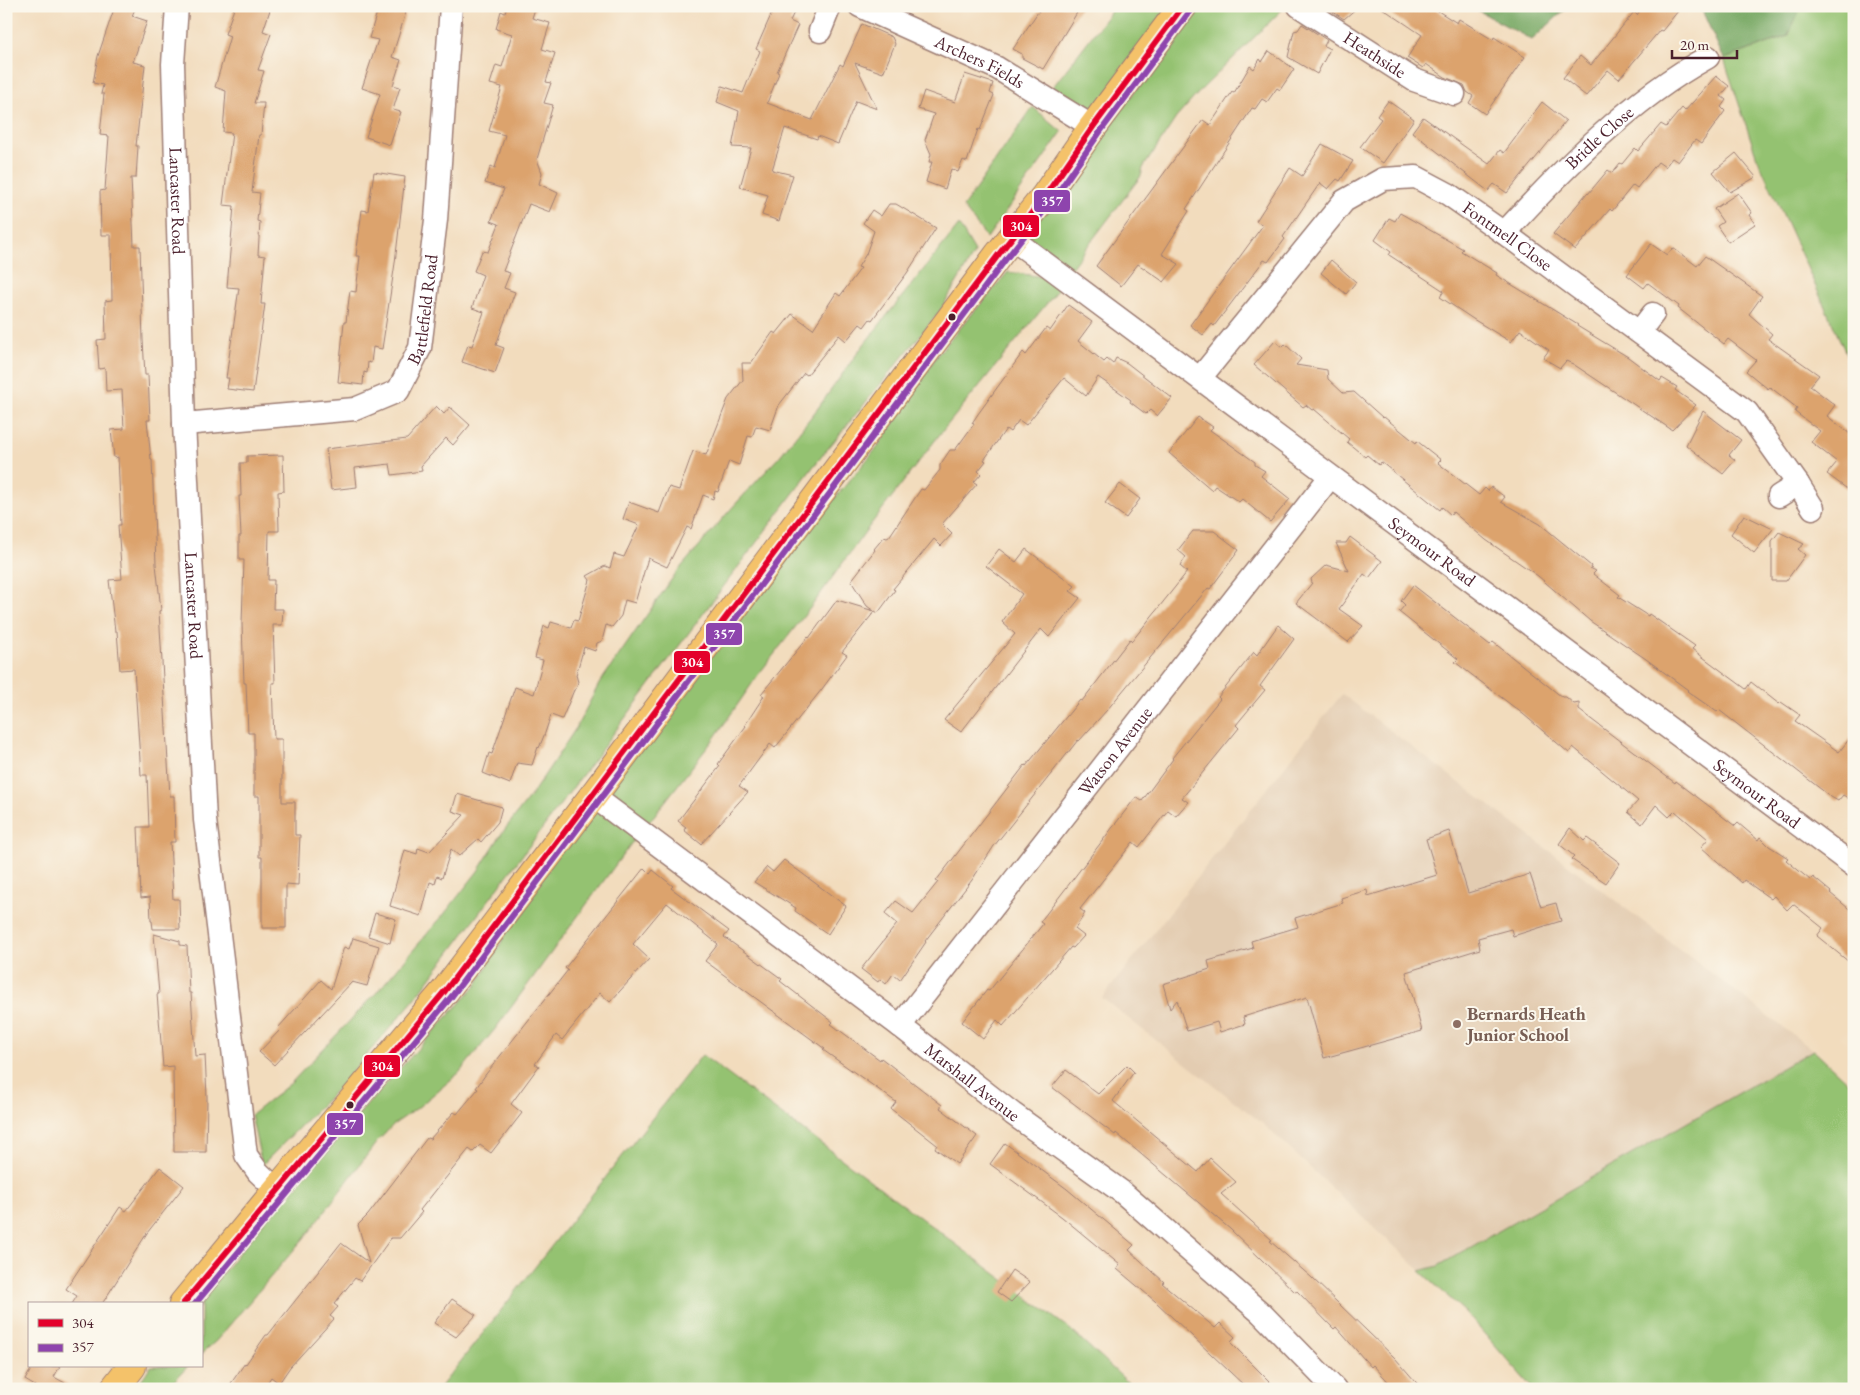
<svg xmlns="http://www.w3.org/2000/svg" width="1860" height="1395" viewBox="0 0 1860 1395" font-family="'EB Garamond',serif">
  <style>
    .built { fill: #e3ccb1 }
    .green { fill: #94c271; stroke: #6f704e }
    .forest { fill: #77a863; stroke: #606447 }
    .building { fill: #dca36d }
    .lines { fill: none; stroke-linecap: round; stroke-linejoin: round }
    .minor-casing { stroke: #9e7e74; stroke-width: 25 }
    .major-casing { stroke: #9e7e74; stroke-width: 30 }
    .minor { stroke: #fff; stroke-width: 22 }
    .major { stroke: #f4c26a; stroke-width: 28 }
    .bus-1-casing { stroke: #fbf7ec; stroke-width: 10 }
    .bus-2-casing { stroke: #fbf7ec; stroke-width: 10 }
    .bus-1 { stroke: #e4002b; stroke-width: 6 }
    .bus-2 { stroke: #8e44ad; stroke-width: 6 }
    .bus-dot { fill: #4a1f2b; stroke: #fbf7ec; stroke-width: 2 }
    .education-dot { fill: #8d6e63; stroke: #fbf7ec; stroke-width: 2 }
    .labels { text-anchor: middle; stroke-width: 4; stroke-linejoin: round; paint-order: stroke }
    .street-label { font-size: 18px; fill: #4a1f2b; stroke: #fbf7ec }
    .education-label { font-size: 18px; font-weight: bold; fill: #785e54; stroke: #fbf7ec; text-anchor: start }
    .line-badge { stroke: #fbf7ec; stroke-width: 2 }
    .badge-label { font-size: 14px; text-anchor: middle; font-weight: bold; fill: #fff }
  </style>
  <rect width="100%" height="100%" fill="#fbf7ec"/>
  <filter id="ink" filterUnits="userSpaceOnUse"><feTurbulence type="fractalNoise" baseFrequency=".02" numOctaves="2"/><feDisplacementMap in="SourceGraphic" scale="10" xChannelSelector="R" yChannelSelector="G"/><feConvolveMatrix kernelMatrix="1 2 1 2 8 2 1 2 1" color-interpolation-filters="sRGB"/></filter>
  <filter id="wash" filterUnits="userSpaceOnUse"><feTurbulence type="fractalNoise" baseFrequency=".0096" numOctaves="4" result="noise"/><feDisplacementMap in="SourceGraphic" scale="20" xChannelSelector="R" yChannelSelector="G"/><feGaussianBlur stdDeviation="1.12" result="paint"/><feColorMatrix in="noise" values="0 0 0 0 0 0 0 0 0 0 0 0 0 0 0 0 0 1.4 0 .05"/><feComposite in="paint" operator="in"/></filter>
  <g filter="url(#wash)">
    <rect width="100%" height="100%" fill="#f2dcbd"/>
    <polygon class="built" points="1342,694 1813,1050 1854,1088 1854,1389 1533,1389 1465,1312 1262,1123 1102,998"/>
    <g class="green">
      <polygon points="1115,6 1188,6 1097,123 1049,92"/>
      <polygon points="1199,6 1286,6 1201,90 1176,118 1143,168 1141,176 1068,272 1023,240"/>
      <polygon points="1801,6 1854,6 1854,371 1756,155 1724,59 1788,36"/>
      <polygon points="1033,107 1062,132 987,238 963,207"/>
      <polygon points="959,225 975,252 940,311 813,467 414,1000 339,1087 262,1165 251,1115 291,1083 378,991 445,913 478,871 502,833 532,794 576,728 599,684 676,573 730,510 779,457 818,408 861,348"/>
      <polygon points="1008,272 1066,280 940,434 865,532 811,607 758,675 713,740 646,826 602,796 776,568 876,449 938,354"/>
      <polygon points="593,796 641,830 496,1028 459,1073 416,1109 393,1125 376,1143 310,1231 216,1341 201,1354 201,1304 198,1304 284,1196 477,984 530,893"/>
      <polygon points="1813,1050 1854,1088 1854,1389 1533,1389 1465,1312 1420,1271 1438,1266"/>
      <polygon points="702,1055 1071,1330 1135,1389 439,1389"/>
      <polygon points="151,1366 188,1366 167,1389 135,1389"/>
    </g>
    <g class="forest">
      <polygon points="1470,6 1569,6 1532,40"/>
      <polygon points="1700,6 1801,6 1788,36 1724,59"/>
    </g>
    <g id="blocks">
      <g class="building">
        <polygon points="115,6 136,6 132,16 147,21 133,62 145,65 136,146 138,146 136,178 131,178 134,246 140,246 143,340 145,375 148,375 150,420 147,420 151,460 152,460 156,564 161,610 159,611 170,796 174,796 175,842 170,842 173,899 179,899 180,929 153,929 152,921 151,921 150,897 141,898 138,827 149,827 147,775 141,775 134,669 120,670 117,631 115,631 109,580 122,579 118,525 121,525 118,457 114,458 111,430 124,429 122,390 106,391 105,368 99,369 97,340 106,339 105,301 112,300 111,235 101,235 100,191 105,190 109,136 100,135 104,94 101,94 103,85 93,83 98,56"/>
        <polygon points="235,6 259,6 270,10 263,31 271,34 258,70 264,71 254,103 264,103 261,135 259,135 252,192 260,193 257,221 260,222 258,255 265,256 261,304 265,304 253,392 227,389 229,378 226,378 239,288 227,287 234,206 223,205 232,133 223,132 226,91 215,87 230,36 225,34"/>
        <polygon points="379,6 387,6 406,12 392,57 401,60 393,85 400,87 393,110 401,112 390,145 366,137 380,94 362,88 378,40 369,38"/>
        <polygon points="507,6 536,6 532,18 550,23 542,49 555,53 546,82 551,83 544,103 553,105 537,159 542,173 539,184 558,193 550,212 529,204 503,271 510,273 504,288 515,292 496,345 504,348 495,373 462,362 468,345 472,346 484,312 472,308 483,275 474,271 482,251 488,252 499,224 491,221 504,189 485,183 491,166 495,168 505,135 489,131 502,87 490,84 496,65 502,67 512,34 496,29 501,11 505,13"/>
        <polygon points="775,6 797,6 790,21 798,25 777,72 779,73 767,103 812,120 840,64 843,66 862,24 892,37 895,44 883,73 855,63 877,109 856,101 838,144 818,136 817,139 785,128 772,170 793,175 779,221 762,215 768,195 740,187 751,148 732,147 739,111 717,102 722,86 743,93 760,51 756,49"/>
        <polygon points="1042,6 1081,6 1043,69 1022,58 1022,54 1013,49"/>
        <polygon points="1324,6 1359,6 1344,19"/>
        <polygon points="1379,6 1430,6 1457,23 1459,19 1493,40 1494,37 1525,57 1485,114 1469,103 1473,96 1467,92 1464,85 1445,77 1426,64 1423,68 1407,58 1422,35"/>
        <polygon points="1643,6 1682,6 1662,31 1660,30 1619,79 1608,70 1586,96 1563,78 1580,56 1591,65 1634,12 1637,15"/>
        <polygon points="1302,24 1327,40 1324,46 1330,49 1317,74 1288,57 1294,31 1298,30"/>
        <polygon points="1269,51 1294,69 1280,90 1277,88 1267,102 1262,99 1255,109 1252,108 1186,209 1189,211 1162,254 1179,264 1164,282 1138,264 1121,286 1096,266 1203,120 1210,125 1232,92 1234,93 1250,66 1254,69 1260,59 1262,62"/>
        <polygon points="965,74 993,83 990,93 994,95 980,130 978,129 967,162 963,160 958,172 951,169 945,189 926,182 932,162 929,162 931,154 925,140 934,114 918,109 924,91 955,102"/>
        <polygon points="1716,76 1729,86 1721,96 1726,100 1721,107 1725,111 1701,144 1695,140 1678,162 1672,158 1665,167 1658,162 1637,188 1633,185 1612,211 1610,209 1575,250 1553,234 1587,193 1588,194 1608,170 1612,173 1620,163 1622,164 1635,148 1638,151 1661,124 1666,127 1682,108 1685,111"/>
        <polygon points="1388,101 1414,119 1383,163 1360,147 1381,119 1377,116"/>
        <polygon points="1542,102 1566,121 1507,193 1494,184 1488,191 1412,132 1423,117 1489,164 1500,150 1504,153"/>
        <polygon points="1322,144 1353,161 1340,181 1337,179 1328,189 1320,183 1283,237 1285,239 1268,262 1264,260 1214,326 1212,324 1203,335 1190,325 1263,225 1256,221 1290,168 1302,176"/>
        <polygon points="1736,153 1756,177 1730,192 1713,172"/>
        <polygon points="374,172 405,177 395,263 382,349 373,347 371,363 368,362 367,373 364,372 363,385 338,382 344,322 346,322 350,291 356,292 360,256 356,256 362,210 368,211"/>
        <polygon points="1738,193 1752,213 1749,215 1755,224 1728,242 1717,226 1723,222 1714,209"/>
        <polygon points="889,204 896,204 936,228 907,273 872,320 870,319 864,327 860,324 846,341 839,335 807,375 804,373 779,405 770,430 756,426 752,437 748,436 739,465 729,461 718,492 715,491 713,499 703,495 691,529 687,527 667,567 648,558 635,603 625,600 621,616 612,627 606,625 602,641 597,643 595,651 584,647 576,675 578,682 576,689 574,690 562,719 551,715 545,733 539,748 538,747 532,765 517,763 510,784 483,773 489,753 492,754 515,687 534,694 543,660 535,658 544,626 549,628 551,622 571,628 574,620 578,621 590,580 587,576 605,566 610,568 614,554 624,557 639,525 623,519 629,502 659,513 669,487 679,490 693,451 706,455 728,399 743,380 742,363 751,363 773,332 776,334 792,314 813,329 836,293 840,296 861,268 858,267 866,254 874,231 863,223 872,210 881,216"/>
        <polygon points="1400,213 1463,249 1461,251 1497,273 1496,275 1578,325 1577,326 1628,357 1660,381 1662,378 1677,387 1675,390 1696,405 1672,430 1573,364 1566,361 1560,368 1543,358 1549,350 1520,330 1511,342 1473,319 1440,297 1444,291 1389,255 1391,252 1375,240 1389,218 1395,221"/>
        <polygon points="1651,244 1667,255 1673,248 1697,266 1705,256 1762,296 1749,314 1772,334 1768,339 1819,375 1810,386 1835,405 1827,416 1854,437 1854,494 1827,474 1837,462 1811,442 1820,431 1795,412 1797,408 1770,387 1768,389 1746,371 1756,360 1728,339 1724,344 1678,308 1679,306 1648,283 1644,288 1627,275"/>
        <polygon points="1331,260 1356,282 1346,294 1321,273"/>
        <polygon points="1068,305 1092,322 1078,341 1104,362 1107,359 1113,364 1116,358 1127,363 1172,398 1157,416 1150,410 1146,414 1130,402 1131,400 1098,377 1086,396 1064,378 1026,425 1019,420 1010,432 1006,429 984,460 986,461 978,471 981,474 974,482 977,484 942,524 952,534 941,546 934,539 893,589 895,590 878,613 875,611 842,652 847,655 822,689 775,748 770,744 739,786 748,792 701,844 684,830 686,827 678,821 720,766 718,764 746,726 745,725 764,696 761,694 808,637 809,638 837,600 874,611 867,606 851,581 875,550 874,549 884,537 887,538 889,537 921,489 924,490 940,470 940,465 950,450 955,450 974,424 972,423 978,414 1023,352 1026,355 1046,328 1050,331"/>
        <polygon points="1275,341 1282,347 1285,344 1301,359 1296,365 1327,370 1328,379 1343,393 1354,392 1383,418 1384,417 1416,443 1417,441 1441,460 1438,463 1479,495 1485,488 1488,491 1491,487 1505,497 1501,502 1540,524 1591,566 1590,568 1596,571 1593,574 1620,595 1618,597 1648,616 1649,614 1695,646 1692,649 1746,689 1751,682 1779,704 1781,702 1800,715 1795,721 1839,752 1854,733 1854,802 1843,795 1838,801 1831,797 1719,710 1717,712 1687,691 1688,690 1646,659 1590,621 1538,576 1486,540 1453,512 1451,515 1442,507 1440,510 1381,462 1379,465 1367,455 1365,457 1347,442 1349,439 1314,409 1312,410 1306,405 1303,407 1254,365"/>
        <polygon points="436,406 444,414 450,407 470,425 453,445 446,438 421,466 422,471 392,475 390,464 355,468 357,487 331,490 326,449 407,439"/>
        <polygon points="1703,411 1741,440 1729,455 1735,460 1723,474 1686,445"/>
        <polygon points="1198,417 1213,427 1210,430 1255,462 1255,465 1265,471 1261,476 1290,499 1270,522 1242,499 1239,502 1215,486 1212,490 1169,453"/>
        <polygon points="283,455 284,491 278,492 279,531 269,531 268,580 274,580 273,609 283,609 282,625 273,625 275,683 272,683 274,739 282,739 282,802 295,802 295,835 300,835 299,857 298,885 286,884 286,928 262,928 262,857 259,857 259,796 254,796 254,733 248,733 246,683 244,683 242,624 244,560 239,560 239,536 241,536 239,496 241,496 240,463 247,463 247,456"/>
        <polygon points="1120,484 1140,499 1126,518 1105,503"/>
        <polygon points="1744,515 1773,529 1754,553 1731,534"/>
        <polygon points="1193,531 1214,531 1239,550 1210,589 1208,588 1107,710 1079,741 1078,740 994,846 972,880 925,941 926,942 900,980 893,974 886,984 880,979 878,982 861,969 897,924 885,914 896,901 913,913 938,882 936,881 1025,765 1026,766 1080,700 1082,701 1130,639 1132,641 1187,572 1180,566 1186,557 1178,550"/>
        <polygon points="1779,532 1804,544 1798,549 1805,555 1786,581 1772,581 1772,541"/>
        <polygon points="1350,537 1382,561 1369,578 1364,574 1339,609 1363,626 1348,642 1296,603 1312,583 1311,579 1326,565 1349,571 1336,543 1346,543"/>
        <polygon points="999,549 1016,562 1026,549 1075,586 1070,591 1080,598 1049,637 1041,629 961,732 944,720 1015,634 1002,622 1022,594 986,566"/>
        <polygon points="1413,585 1490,645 1493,642 1562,697 1566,697 1574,704 1579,703 1579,710 1675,783 1676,781 1735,826 1738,823 1758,840 1760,837 1769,846 1788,858 1786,860 1810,880 1813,877 1831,892 1830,893 1854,913 1854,966 1817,936 1823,928 1793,904 1787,910 1774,896 1771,899 1744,880 1742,883 1701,847 1708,839 1675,811 1669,817 1656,805 1642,824 1628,812 1638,801 1573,747 1569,753 1523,714 1455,662 1458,659 1399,612 1405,605 1401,601"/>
        <polygon points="1278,625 1294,639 1260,686 1265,690 1236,725 1239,728 1182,798 1188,802 1176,816 1168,810 1139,847 1133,842 1080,909 1085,913 1075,929 1084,936 1073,948 1071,947 1003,1026 997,1020 983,1039 962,1022 987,990 989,991 1043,924 1040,922 1136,797 1142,801 1173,759 1172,758 1220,699 1218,697 1254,652 1257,655"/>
        <polygon points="457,794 502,807 498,822 481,842 478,839 459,856 451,849 442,878 437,876 435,884 430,882 421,916 390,906 405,850 417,854 418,848 429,852 464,815 452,811"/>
        <polygon points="1570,828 1584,841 1587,838 1620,863 1606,883 1571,859 1574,856 1559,844"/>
        <polygon points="1449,831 1468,893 1530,874 1541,907 1556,903 1561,921 1513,936 1511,929 1478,938 1480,949 1406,972 1422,1031 1324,1058 1307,997 1243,1017 1245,1024 1220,1032 1217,1022 1187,1031 1177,1000 1170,1009 1163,984 1210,969 1208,961 1253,948 1251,941 1298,927 1295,918 1343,903 1341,898 1367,890 1368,896 1437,875 1426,839"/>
        <polygon points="784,860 846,906 828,934 795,911 796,908 754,882 767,867 773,872"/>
        <polygon points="644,868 650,874 653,870 673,886 671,888 729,931 724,937 782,979 780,981 833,1022 831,1024 880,1060 881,1058 942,1105 940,1108 977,1136 957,1164 935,1148 937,1145 891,1109 896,1102 823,1050 825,1049 705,961 718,944 667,903 633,944 649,959 610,1002 600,993 562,1040 556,1035 535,1064 539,1066 511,1104 522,1113 491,1153 480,1145 473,1152 469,1149 436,1190 420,1210 422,1212 400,1238 391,1238 360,1281 355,1278 334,1304 338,1307 330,1316 334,1319 290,1367 279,1383 271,1377 263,1389 227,1389 245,1363 246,1364 266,1335 268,1335 341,1243 369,1263 358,1225 368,1215 427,1138 430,1139 454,1112 457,1114 478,1089 476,1088 486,1074 568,970 565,968"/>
        <polygon points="375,913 396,919 390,943 368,936"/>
        <polygon points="154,934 180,941 180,945 187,946 189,993 191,993 195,1056 205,1055 207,1097 206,1152 174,1152 173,1066 163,1067 157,994 159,994"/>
        <polygon points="353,938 379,946 367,986 352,982 274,1065 259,1052 280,1030 278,1028 321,980 331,989 344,947 349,949"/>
        <polygon points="1127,1065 1134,1072 1113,1101 1198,1172 1210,1158 1236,1182 1221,1194 1272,1240 1270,1241 1311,1277 1395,1358 1422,1389 1395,1389 1373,1365 1371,1367 1336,1327 1334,1329 1297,1291 1295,1292 1230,1229 1116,1133 1115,1135 1052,1087 1066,1070 1098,1094"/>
        <polygon points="1005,1143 1067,1189 1134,1245 1129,1250 1164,1282 1162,1283 1215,1328 1220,1323 1235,1337 1230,1342 1277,1389 1248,1389 1155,1301 1117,1269 1120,1265 1062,1217 990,1164"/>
        <polygon points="160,1167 184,1186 147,1233 102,1304 72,1304 77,1296 66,1289 120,1207 126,1211"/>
        <polygon points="1012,1270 1030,1282 1011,1302 997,1292"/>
        <polygon points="452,1299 476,1315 456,1337 434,1323"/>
        <polygon points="33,1366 60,1366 54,1377 76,1389 40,1389 25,1380"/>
      </g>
    </g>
  </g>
  <g filter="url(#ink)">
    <use href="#blocks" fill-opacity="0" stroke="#9e7e74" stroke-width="1"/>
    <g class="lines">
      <defs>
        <g id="minor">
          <path id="s1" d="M 177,6 L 173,64 L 184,424 L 205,820 L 246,1155 L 258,1172 L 277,1190"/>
          <path id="s2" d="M 860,6 L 997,68 L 1093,127"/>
          <path id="s3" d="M 1299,6 L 1414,80 L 1454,94"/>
          <polyline points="820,31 830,6"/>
          <path id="s4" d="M 1504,233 C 1564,168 1630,100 1708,57"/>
          <path id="s5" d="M 1011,238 L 1854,866"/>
          <polyline points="1639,332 1653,314"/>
          <path id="s6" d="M 1200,378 L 1344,201 L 1383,179 L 1416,177 L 1448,194 L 1504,233 L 1747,412 L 1798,484 L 1813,508"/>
          <path id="s7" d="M 184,424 L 355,409 L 398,391 L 420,348 L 436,220 L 451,6"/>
          <polyline points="1779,496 1798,484"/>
          <path id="s8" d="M 593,796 L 900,1026 L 1013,1114 L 1122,1192 L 1261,1313 L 1335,1389"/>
          <path id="s9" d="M 900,1026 L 1330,477"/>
        </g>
        <g id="major">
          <polyline points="183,1304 277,1190 445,991 593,796 999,254 1045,196 1093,127 1183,6"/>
          <polyline points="114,1389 132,1366"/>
        </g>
      </defs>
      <use href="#minor" class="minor-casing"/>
      <use href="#major" class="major-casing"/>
      <use href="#minor" class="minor"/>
      <use href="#major" class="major"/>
      <defs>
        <polyline id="bus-1" points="183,1304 445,991 999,254 1045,196 1093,127 1183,6"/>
        <polyline id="bus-2" points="195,1304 452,996 1006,259 1052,201 1100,132 1190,11"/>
      </defs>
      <use href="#bus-1" class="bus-1-casing"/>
      <use href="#bus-2" class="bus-2-casing"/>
      <use href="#bus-1" class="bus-1"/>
      <use href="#bus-2" class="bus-2"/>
    </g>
  </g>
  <g class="bus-dot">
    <circle cx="952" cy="317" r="4.5"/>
    <circle cx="350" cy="1105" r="4.5"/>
  </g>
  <circle class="education-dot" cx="1457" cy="1024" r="5"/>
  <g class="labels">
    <g class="street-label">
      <text dy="6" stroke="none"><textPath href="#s3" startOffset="90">Heathside</textPath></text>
      <text dy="6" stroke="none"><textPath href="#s2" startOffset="132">Archers Fields</textPath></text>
      <text dy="6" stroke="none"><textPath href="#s4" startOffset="135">Bridle Close</textPath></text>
      <text dy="6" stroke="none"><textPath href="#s1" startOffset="195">Lancaster Road</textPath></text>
      <text dy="6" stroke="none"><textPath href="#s6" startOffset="415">Fontmell Close</textPath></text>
      <text dy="6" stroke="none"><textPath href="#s7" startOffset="305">Battlefield Road</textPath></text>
      <text dy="6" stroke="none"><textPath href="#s5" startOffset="525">Seymour Road</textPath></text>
      <text dy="6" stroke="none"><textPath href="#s1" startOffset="600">Lancaster Road</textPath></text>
      <text dy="6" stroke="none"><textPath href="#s9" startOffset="349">Watson Avenue</textPath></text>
      <text dy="6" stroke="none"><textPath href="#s5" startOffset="930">Seymour Road</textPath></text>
      <text dy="6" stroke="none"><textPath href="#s8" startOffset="475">Marshall Avenue</textPath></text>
    </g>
    <g class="education-label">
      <text x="1467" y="1020">Bernards Heath<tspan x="1467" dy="21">Junior School</tspan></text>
    </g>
  </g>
  <g class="line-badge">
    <rect x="1033" y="189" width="38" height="24" rx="5" fill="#8e44ad"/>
    <rect x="1002" y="214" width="38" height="24" rx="5" fill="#e4002b"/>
    <rect x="705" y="622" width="38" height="24" rx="5" fill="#8e44ad"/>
    <rect x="673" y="650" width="38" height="24" rx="5" fill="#e4002b"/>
    <rect x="363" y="1054" width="38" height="24" rx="5" fill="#e4002b"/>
    <rect x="326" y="1112" width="38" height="24" rx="5" fill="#8e44ad"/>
  </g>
  <g class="badge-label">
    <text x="1052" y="206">357</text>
    <text x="1021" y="231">304</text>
    <text x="724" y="639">357</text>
    <text x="692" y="667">304</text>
    <text x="382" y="1071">304</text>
    <text x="345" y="1129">357</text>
  </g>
  <rect width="1860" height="1395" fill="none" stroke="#fbf7ec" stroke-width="25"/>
  <rect x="28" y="1302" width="175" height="65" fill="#fbf7ec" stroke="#b4a19f"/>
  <rect x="38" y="1319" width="25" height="8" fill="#e4002b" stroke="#b4a19f"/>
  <text x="72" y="1328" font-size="15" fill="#4a1f2b">304</text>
  <rect x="38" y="1344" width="25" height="8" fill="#8e44ad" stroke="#b4a19f"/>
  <text x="72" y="1352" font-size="15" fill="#4a1f2b">357</text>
  <path d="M1672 50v8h65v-8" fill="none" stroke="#4a1f2b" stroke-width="2.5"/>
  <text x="1680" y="50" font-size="15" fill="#4a1f2b" stroke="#fbf7ec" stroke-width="4" paint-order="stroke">20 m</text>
</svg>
